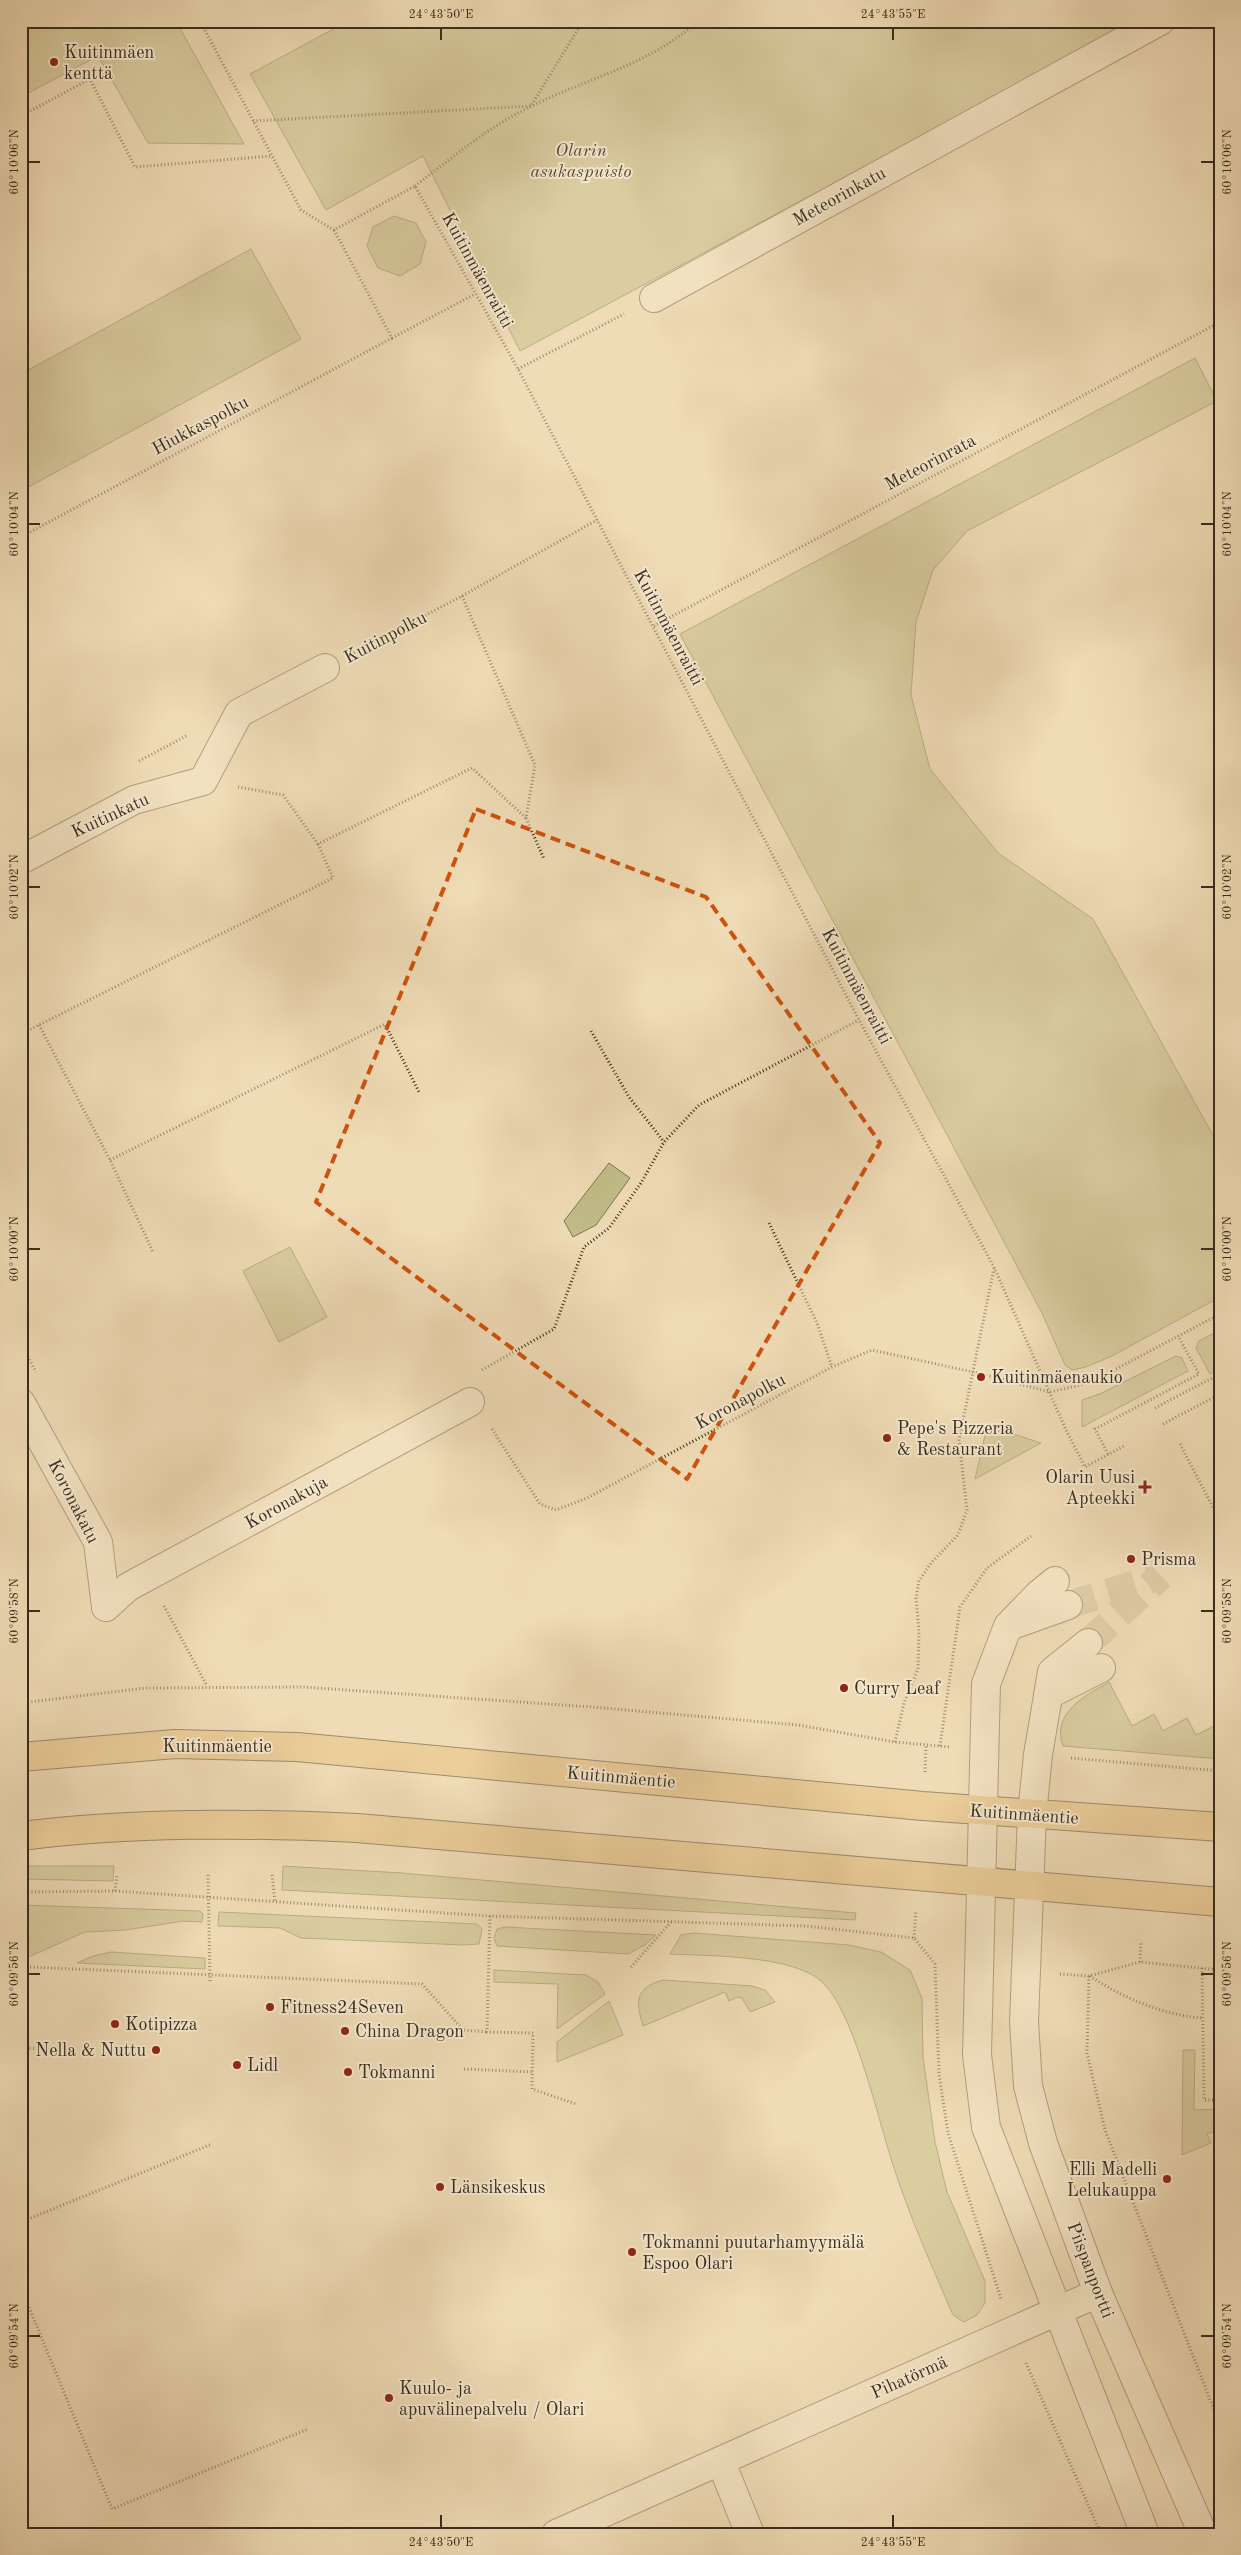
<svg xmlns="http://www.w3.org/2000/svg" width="1241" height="2555" viewBox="0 0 1241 2555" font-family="'Old Standard TT',serif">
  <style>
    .green { fill: #c1bd88; stroke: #7d7552 }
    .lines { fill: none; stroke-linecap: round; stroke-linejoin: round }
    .minor-tunnel { stroke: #cbb896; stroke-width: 28; stroke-dasharray: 28 14; stroke-linecap: butt }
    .minor-casing { stroke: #665842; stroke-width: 30 }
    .major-casing { stroke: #392d1c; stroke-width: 30 }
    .path { stroke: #392d1c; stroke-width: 3; stroke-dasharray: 1 2.5; stroke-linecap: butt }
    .minor { stroke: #f5e8cf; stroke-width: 28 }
    .major { stroke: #e8be7a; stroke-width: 28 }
    .marked { fill: none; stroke: #ce520e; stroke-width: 4; stroke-dasharray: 10 6; stroke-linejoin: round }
    .ticks { fill: none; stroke: #392d1c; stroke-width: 2 }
    .poi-dot { fill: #8f2418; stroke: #f5e8cf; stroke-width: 2 }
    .labels { text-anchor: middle; stroke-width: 4; stroke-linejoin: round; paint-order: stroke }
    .poi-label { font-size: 18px; fill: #392d1c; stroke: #f5e8cf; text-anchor: start }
    .park-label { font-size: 18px; font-style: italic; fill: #544a32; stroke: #f5e8cf }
    .street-label { font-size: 18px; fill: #392d1c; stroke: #f5e8cf }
    .neatline { fill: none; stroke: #392d1c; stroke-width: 2 }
    .ticks-label { font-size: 12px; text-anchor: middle; fill: #392d1c }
  </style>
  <rect width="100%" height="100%" fill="#efdbb5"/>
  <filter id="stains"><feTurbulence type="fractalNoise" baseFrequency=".004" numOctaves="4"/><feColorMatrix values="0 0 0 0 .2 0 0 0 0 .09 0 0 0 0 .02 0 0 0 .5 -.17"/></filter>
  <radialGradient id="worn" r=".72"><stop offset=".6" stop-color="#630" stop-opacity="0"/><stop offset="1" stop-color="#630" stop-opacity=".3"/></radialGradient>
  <g class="green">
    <polygon points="21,21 176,21 244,144 148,143 98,56 21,97"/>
    <polygon points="348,21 1137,21 520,351 423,156 326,210 250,74"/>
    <polygon points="394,216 416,223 426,242 420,264 400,276 378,268 367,246 373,227"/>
    <polygon points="251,249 301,339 21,491 21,374"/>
    <polygon points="1195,358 1217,401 967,531 933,570 916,622 911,695 930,769 998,853 1093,919 1220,1148 1220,1297 1112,1356 1086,1367 1072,1370 1065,1365 1042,1313 680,634"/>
    <polygon points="609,1163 630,1178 596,1225 573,1237 564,1221"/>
    <polygon points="290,1247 327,1317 279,1342 243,1271"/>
    <polygon points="1220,1330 1220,1369 1210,1374 1196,1348 1199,1341"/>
    <polygon points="1176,1356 1182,1358 1188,1371 1082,1427 1082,1400 1102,1393"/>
    <polygon points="986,1431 1004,1431 1041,1443 975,1479"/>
    <path d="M 1109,1682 L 1132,1726 L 1154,1714 L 1163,1731 L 1187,1718 L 1196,1735 L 1220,1723 L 1220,1759 L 1063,1746 C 1050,1714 1087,1694 1109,1682 Z"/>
    <polygon points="21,1866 114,1866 113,1881 21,1879"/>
    <polygon points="283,1866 402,1873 856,1913 855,1920 282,1890"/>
    <polygon points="21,1905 200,1911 203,1914 202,1922 183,1921 126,1930 85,1932 26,1958 21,1955"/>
    <polygon points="219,1912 477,1924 482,1929 479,1944 464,1945 301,1938 280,1928 218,1926"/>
    <polygon points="505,1927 656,1935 645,1945 628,1954 497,1946 494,1938 497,1929"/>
    <path d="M 693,1933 L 849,1945 L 881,1952 L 910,1970 L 922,1998 L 923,2057 L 935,2142 L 947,2192 L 985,2281 L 985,2303 L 977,2315 L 964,2322 L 953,2315 C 933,2269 912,2222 896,2174 C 880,2129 855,2010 821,1981 C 792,1955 709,1956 670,1954 L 681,1935 Z"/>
    <polygon points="111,1952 205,1958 205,1969 77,1963 93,1956"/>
    <polygon points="494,1970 586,1975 598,1982 605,1994 557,2029 558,1984 494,1982"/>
    <path d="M 663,1980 L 752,1986 L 765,1990 L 775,2002 L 750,2012 L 742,1998 L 737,1997 L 729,2001 L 725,1992 L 643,2026 C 636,2002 634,1988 663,1980 Z"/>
    <polygon points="609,2001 623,2035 557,2062 557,2042"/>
    <polygon points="1183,2050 1195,2050 1194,2110 1220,2109 1220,2129 1207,2134 1211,2143 1182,2155"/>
  </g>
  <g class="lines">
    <g class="minor-tunnel">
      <polyline points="1068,1605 1152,1579"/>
      <polyline points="1088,1643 1161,1576"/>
    </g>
    <defs>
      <g id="minor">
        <polyline points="654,298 1160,21"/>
        <polyline points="21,860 134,800 203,781 239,713 325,668"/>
        <polyline points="21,1403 98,1542 106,1607"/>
        <polyline points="1055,1581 1039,1594 1008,1626 986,1684 977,2055 986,2127 1145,2534"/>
        <polyline points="106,1607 128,1587 470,1402"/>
        <polyline points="1012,1625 1068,1605"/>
        <polyline points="1088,1643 1052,1672 1038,1755 1032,1814 1024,2022 1028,2086 1043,2143 1098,2293 1203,2534"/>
        <polyline points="1048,1695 1101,1668"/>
        <polyline points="721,2462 750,2534"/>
        <polyline points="556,2534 1098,2293"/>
      </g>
      <g id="major">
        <polyline points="21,1757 175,1744 297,1747 923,1806 1220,1827"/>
        <path d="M 21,1836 C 133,1822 245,1823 357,1828 L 1220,1902"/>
      </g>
    </defs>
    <use href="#minor" class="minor-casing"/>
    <use href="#major" class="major-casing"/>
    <g class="path">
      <polyline points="200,21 301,210 334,230 415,186 518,369 859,1020 994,1267 1066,1430 1085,1467 1124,1446"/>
      <polyline points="21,116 90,79 135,167 272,156"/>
      <polyline points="253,121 531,106 583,21"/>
      <path d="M 415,186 C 452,158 489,126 532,106 C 588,78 651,64 698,21"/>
      <polyline points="334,230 392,338 475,294"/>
      <polyline points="518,369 624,314"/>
      <polyline points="21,537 392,338"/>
      <polyline points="462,596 535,765 526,818 544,859"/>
      <polyline points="654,626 1220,322"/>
      <polyline points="354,653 462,596 597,520"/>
      <polyline points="139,761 188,735"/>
      <polyline points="238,787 283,795 318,844 472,768 526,818"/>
      <polyline points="39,1025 110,1160 153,1252"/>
      <polyline points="591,1031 629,1097 664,1142"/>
      <polyline points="21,1034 333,878 318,844"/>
      <polyline points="110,1160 385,1024 419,1092"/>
      <polyline points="769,1223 817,1323 832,1367"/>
      <polyline points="21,1344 36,1372"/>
      <polyline points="482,1370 554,1329 584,1247 609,1228 641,1183 664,1142 699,1105 859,1020"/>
      <polyline points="1155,1408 1220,1374"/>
      <polyline points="1163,1424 1220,1394"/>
      <polyline points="492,1429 540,1504 556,1510 587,1498 832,1367 872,1350 973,1372 1050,1392 1081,1385 1099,1378 1220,1314"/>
      <polyline points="1180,1444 1220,1521"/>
      <polyline points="1108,1454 1095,1429 1199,1374 1178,1336"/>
      <polyline points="164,1606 207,1686"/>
      <polyline points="21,1703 146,1688 303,1687 592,1707 798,1725 895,1742 950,1747"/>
      <polyline points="895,1742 904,1703 918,1669 919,1631 916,1598 919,1581 931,1563 958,1535 967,1510 959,1440 994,1268"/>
      <polyline points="940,1746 960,1607 987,1568 1031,1536"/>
      <polyline points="1071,1758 1220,1771"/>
      <polyline points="925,1772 926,1745"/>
      <polyline points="208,1875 210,1981"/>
      <polyline points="272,1875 275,1902"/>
      <polyline points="115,1891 117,1875"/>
      <polyline points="21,1892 115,1891 490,1916 806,1926 914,1938 935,1964 939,2074 948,2133 1001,2299"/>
      <polyline points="490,1916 487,2032 533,2033 532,2089 576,2104"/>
      <polyline points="914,1938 916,1910"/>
      <polyline points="21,1962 29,1967 422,1984 463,2030 487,2032"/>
      <polyline points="1140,1962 1141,1942"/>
      <polyline points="631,1967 671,1922"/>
      <polyline points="1202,1968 1204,2100 1220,2100"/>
      <polyline points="1060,1974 1089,1976 1140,1962 1220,1970"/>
      <polyline points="1089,1976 1087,2053 1105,2130 1220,2425"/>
      <path d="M 1090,1976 C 1121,1997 1165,2016 1203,2018"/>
      <polyline points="26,2048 43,2049"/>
      <polyline points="464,2069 532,2072"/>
      <polyline points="21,2222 212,2144"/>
      <polyline points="21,2288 112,2509 308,2429"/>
      <polyline points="1026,2363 1101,2534"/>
    </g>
    <use href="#minor" class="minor"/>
    <use href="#major" class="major"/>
  </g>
  <path d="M0 0H1241V2555H0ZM 476,809 L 706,897 L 880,1143 L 687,1479 L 316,1202 Z" fill="#efdbb5" fill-opacity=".55" fill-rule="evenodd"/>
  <path class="marked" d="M 476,809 L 706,897 L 880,1143 L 687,1479 L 316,1202 Z"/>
  <path class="ticks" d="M 441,28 L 441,40M 893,28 L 893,40M 28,162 L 40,162M 1201,162 L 1214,162M 28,524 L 40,524M 1201,524 L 1214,524M 28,887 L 40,887M 1201,887 L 1214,887M 28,1249 L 40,1249M 1201,1249 L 1214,1249M 28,1611 L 40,1611M 1201,1611 L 1214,1611M 28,1974 L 40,1974M 1201,1974 L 1214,1974M 28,2336 L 40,2336M 1201,2336 L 1214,2336M 441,2515 L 441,2528M 893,2515 L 893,2528"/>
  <g class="poi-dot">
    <circle cx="54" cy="62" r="5"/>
    <circle cx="981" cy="1377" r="5"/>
    <circle cx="887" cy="1438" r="5"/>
    <path d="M1142.5 1479.5h5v5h5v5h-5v5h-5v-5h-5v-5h5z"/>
    <circle cx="1131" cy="1559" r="5"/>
    <circle cx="844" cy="1688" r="5"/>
    <circle cx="270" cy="2007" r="5"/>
    <circle cx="115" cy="2024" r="5"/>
    <circle cx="345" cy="2031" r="5"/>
    <circle cx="156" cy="2050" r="5"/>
    <circle cx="237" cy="2065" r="5"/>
    <circle cx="348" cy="2072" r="5"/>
    <circle cx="1167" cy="2179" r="5"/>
    <circle cx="440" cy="2187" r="5"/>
    <circle cx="632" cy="2252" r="5"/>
    <circle cx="389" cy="2398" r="5"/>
  </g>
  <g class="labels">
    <g class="poi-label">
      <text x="64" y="58">Kuitinmäen<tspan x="64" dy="21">kenttä</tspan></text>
      <text x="991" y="1383">Kuitinmäenaukio</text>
      <text x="897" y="1434">Pepe's Pizzeria<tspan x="897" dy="21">&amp; Restaurant</tspan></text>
      <text x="1135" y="1483" text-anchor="end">Olarin Uusi<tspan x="1135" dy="21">Apteekki</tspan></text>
      <text x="1141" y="1565">Prisma</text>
      <text x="854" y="1694">Curry Leaf</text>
      <text x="280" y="2013">Fitness24Seven</text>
      <text x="125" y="2030">Kotipizza</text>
      <text x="355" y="2037">China Dragon</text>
      <text x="146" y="2056" text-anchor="end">Nella &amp; Nuttu</text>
      <text x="247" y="2071">Lidl</text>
      <text x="358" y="2078">Tokmanni</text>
      <text x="1157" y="2175" text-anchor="end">Elli Madelli<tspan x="1157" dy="21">Lelukauppa</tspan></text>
      <text x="450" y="2193">Länsikeskus</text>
      <text x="642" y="2248">Tokmanni puutarhamyymälä<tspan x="642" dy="21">Espoo Olari</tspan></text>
      <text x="399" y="2394">Kuulo- ja<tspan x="399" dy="21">apuvälinepalvelu / Olari</tspan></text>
    </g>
    <g class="park-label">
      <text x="581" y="156">Olarin<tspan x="581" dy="21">asukaspuisto</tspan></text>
    </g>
    <g class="street-label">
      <text transform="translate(839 196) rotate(-29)" y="6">Meteorinkatu</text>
      <text transform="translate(478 270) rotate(61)" y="6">Kuitinmäenraitti</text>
      <text transform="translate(200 425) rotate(-28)" y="6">Hiukkaspolku</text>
      <text transform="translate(930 462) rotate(-28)" y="6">Meteorinrata</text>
      <text transform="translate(669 627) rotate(62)" y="6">Kuitinmäenraitti</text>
      <text transform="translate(385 637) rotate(-28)" y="6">Kuitinpolku</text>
      <text transform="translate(110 815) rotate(-25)" y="6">Kuitinkatu</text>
      <text transform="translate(857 986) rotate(62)" y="6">Kuitinmäenraitti</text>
      <text transform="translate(740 1401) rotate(-28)" y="6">Koronapolku</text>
      <text transform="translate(74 1501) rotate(63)" y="6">Koronakatu</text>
      <text transform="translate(286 1502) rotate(-29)" y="6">Koronakuja</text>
      <text x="217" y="1752">Kuitinmäentie</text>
      <text transform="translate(621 1777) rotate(5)" y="6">Kuitinmäentie</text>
      <text transform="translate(1024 1814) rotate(4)" y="6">Kuitinmäentie</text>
      <text transform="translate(1091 2270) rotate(69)" y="6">Piispanportti</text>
      <text transform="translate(909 2377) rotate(-24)" y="6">Pihatörmä</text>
    </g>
  </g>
  <rect width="1241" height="2555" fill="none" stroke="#efdbb5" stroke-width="55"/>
  <rect x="28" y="28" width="1186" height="2500" class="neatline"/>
  <g class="ticks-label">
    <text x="441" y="18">24°43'50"E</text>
    <text x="893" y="18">24°43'55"E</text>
    <text transform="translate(14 162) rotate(-90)" y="4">60°10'06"N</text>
    <text transform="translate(1227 162) rotate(-90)" y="4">60°10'06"N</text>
    <text transform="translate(14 524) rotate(-90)" y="4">60°10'04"N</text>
    <text transform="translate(1227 524) rotate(-90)" y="4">60°10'04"N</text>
    <text transform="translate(14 887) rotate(-90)" y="4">60°10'02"N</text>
    <text transform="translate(1227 887) rotate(-90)" y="4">60°10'02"N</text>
    <text transform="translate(14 1249) rotate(-90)" y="4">60°10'00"N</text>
    <text transform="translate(1227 1249) rotate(-90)" y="4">60°10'00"N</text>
    <text transform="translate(14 1611) rotate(-90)" y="4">60°09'58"N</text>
    <text transform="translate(1227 1611) rotate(-90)" y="4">60°09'58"N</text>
    <text transform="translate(14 1974) rotate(-90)" y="4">60°09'56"N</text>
    <text transform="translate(1227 1974) rotate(-90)" y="4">60°09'56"N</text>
    <text transform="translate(14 2336) rotate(-90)" y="4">60°09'54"N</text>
    <text transform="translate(1227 2336) rotate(-90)" y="4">60°09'54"N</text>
    <text x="441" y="2546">24°43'50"E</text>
    <text x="893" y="2546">24°43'55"E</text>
  </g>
  <rect width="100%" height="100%" filter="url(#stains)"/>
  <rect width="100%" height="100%" fill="url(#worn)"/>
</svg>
